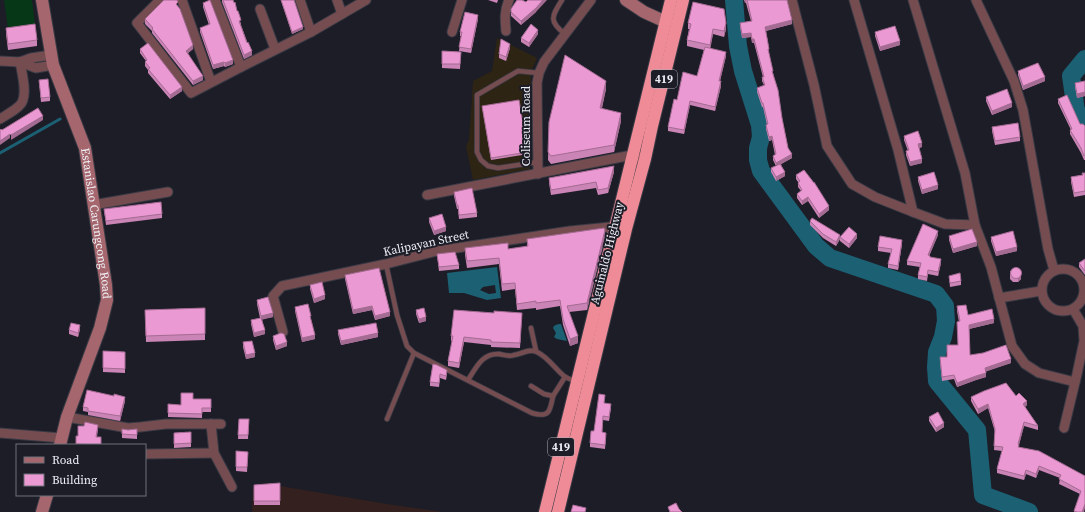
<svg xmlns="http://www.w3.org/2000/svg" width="1085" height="512" viewBox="0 0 1085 512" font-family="'Source Serif 4',serif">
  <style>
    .commercial { fill: #2d2414 }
    .industrial { fill: #33201f }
    .green { fill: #063717 }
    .water { fill: #1b6073; fill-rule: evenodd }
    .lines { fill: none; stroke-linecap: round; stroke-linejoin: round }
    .stream { stroke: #1b6073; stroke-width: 3 }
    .river { stroke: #1b6073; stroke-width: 18 }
    .lane-casing { stroke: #3a3a45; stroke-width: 6 }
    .street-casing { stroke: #3a3a45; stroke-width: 11 }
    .secondary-casing { stroke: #3a3a45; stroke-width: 14 }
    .highway-casing { stroke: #3a3a45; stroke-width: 14 }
    .lane { stroke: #754d51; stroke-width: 4.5 }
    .street { stroke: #754d51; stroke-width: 9 }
    .secondary { stroke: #a5666d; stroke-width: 12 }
    .highway { stroke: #ee8b96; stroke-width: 12 }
    .wall { fill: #ca84b5 }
    .shaded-wall { fill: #a46b93 }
    .building { fill: #eb99d2; stroke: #a46b93 }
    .labels { text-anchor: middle; stroke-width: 4; stroke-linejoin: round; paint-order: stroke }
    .shield { fill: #1d1d28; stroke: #afb0b8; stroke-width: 1 }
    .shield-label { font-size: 11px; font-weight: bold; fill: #eeeff6 }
    .street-label { font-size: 12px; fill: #eeeff6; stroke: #1d1d28 }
  </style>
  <rect width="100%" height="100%" fill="#1d1d28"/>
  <polygon class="commercial" points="497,38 537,58 531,72 530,169 473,180 466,146 469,140 473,81 492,71"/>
  <polygon class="industrial" points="280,486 387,504 443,512 252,512 253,488"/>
  <polygon class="green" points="4,0 32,0 35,24 8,28"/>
  <g class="water">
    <path d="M 497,267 L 501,298 L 487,300 L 464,293 L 449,293 L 447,273 ZM 495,285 L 496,293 L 489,294 L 480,290 L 483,287 Z"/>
    <path d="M 561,324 L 567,341 L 557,339 L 554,337 L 556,333 L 553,328 C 554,325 557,324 561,324 Z"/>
  </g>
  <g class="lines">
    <polyline class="stream" points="0,153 60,119"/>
    <g class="river">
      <polyline points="734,0 738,46 743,71 760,125 761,137 758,148 758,160 761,171 816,246 830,258 936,294 945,306 946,321 943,337 937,352 936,367 937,381 977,430 983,495 1029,512"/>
      <polyline points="1085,59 1071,76 1076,111 1085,121"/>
    </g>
    <defs>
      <g id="lane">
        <path d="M 562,0 C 552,16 548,21 565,34"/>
        <polyline points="538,162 498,168 488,166 481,160 477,152 477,95 518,71 539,73"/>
        <path d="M 386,264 L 397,315 L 407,346 L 414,353 L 532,413 C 549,418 550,412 553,396"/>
        <polyline points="531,328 536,351"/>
        <path d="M 468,380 C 476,368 482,353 499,354 C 504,355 509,357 514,355 C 522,354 529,348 537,352 C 548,357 555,369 564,376 C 568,379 572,380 575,381"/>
        <polyline points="531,386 544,394 553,396 565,377"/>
        <polyline points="387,419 414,353"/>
      </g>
      <g id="street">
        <polyline points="160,0 137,23 191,93 241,67 311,32 366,0"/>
        <polyline points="182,0 211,82"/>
        <polyline points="215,0 241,67"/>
        <polyline points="300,0 311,32"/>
        <polyline points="337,0 342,14"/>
        <polyline points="792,0 814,85 827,146 852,184 875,197 913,212"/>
        <polyline points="854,0 898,150 913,212 945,224 975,225"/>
        <polyline points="913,0 965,173 975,225 991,267 1012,346 1025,364 1039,373 1075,382"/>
        <polyline points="976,0 1014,81 1023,110 1048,249 1054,270"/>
        <polyline points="260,9 275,49"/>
        <path d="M 506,31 C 505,20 504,11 509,0"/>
        <polyline points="452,32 462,0"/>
        <polyline points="0,61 20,62 36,68 53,65"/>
        <polyline points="20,62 31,58 51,55"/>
        <path d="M 0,119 C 6,115 14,111 19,106 C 29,98 22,74 20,62"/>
        <polyline points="538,174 537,83 539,73 544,62 591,0"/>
        <polyline points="427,195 627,156 645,159"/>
        <polyline points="93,205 168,192"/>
        <circle cx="1063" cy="290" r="21"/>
        <polyline points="999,298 1041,291"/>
        <polyline points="283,332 273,296 282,286 386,264 437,251 570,231 610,227 620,228"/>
        <polyline points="67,417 128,428 140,427 166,424 221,424"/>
        <polyline points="211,424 214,453 232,487"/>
        <polyline points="1064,428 1077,374 1084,341 1083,326 1073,309"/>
        <polyline points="0,433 62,438"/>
        <polyline points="145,454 214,453"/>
      </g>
      <g id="secondary">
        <path id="s1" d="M 42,0 L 53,65 L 85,148 L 106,285 L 107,300 L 100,328 L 67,417 L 60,445"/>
        <polyline points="626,0 644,12 666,22"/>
        <polyline points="42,512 47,495"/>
      </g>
      <g id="highway">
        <polyline points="545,512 671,0"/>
        <polyline points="558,512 626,229 645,159 652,126 683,0"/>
      </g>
    </defs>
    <use href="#lane" class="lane-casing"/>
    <use href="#street" class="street-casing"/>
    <use href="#secondary" class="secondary-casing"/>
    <use href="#highway" class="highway-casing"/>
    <use href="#lane" class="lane"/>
    <use href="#street" class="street"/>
    <use href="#secondary" class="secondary"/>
    <use href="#highway" class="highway"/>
  </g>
  <g class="wall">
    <polygon points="222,0 233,0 241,24 241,25 252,55 244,59 222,2"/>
    <polygon points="281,0 294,0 303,29 292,34"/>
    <polygon points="488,0 498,0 497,3"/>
    <polygon points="744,0 787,0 792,24 766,31 769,49 769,53 788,148 792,158 781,164 785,176 776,181 771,172 771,168 776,166 773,160 773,156 775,155 772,140 769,141 766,129 766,125 767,125 763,107 762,107 757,92 757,88 764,85 762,81 762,77 763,77 754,43 752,43 751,37 742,38 740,27 740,23 751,21 746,3 745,3"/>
    <polygon points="203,3 233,64 225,67 224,66 213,69 200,32 200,28 209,25 203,7"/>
    <polygon points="178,6 193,49 188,53 203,80 193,85 152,33 152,31 145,24 145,19"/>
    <polygon points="511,9 536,12 521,25 511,16"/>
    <polygon points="478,19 471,53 459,51 461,36 460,36 460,32"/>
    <polygon points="688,23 726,29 724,37 713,34 710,48 726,56 720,81 721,86 715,111 690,105 684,134 668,131 668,127 677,100 697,76 704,50 687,46 687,40 689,29 688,29"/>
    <polygon points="6,28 37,40 37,46 8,50 6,34"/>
    <polygon points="875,32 900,45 880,51 875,36"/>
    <polygon points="538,34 529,47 521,42 521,38"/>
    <polygon points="510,48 506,61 499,58 499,54"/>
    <polygon points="140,49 182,91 170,99 148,73 148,70 145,66 145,62 146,61 140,53"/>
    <polygon points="442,51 461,52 460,69 442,68"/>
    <polygon points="1018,71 1045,81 1023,90 1018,75"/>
    <polygon points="39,80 50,97 50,101 41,102"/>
    <polygon points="1085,81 1085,96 1077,98 1075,87 1075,83"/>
    <polygon points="606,89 602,108 621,121 614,152 551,164 548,160 549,122"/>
    <polygon points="986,97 1012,107 992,115 986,101"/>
    <polygon points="1058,99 1080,124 1085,126 1085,160 1084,160 1081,153 1070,134 1070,130 1071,130 1058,103"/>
    <polygon points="482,106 528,152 528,154 491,160"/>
    <polygon points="992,127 1020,137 1020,141 995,145 992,131"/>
    <polygon points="904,136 922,147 919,148 922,163 910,166 906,155 906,151 908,151 904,140"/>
    <polygon points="614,172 608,193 598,195 596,188 551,195 549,183 549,178"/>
    <polygon points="1085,173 1085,195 1074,197 1071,182 1071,177 1082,175"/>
    <polygon points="796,175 829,210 819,218 808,201 802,205 797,198 797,194 801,191 798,187 798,182 796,179"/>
    <polygon points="918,177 938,189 922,194 918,181"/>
    <polygon points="454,192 477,213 477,217 459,219 458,209 457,209 454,196"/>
    <polygon points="104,209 162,214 162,218 106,225"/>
    <polygon points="429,218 446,231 434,235 429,222"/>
    <polygon points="810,221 840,239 836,246 823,238 810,225"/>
    <polygon points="938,235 929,256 930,257 941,263 938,276 928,274 927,281 918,279 918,275 920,267 907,265 907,261"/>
    <polygon points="949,236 977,246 953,253 949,240"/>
    <polygon points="605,237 587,310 569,312 578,343 570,346 563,325 560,306 536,310 536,308 517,310 515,289 502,291 499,264 467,268 465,255 465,248 508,249 527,247 527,239"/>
    <polygon points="840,237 857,238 849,248 840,241"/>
    <polygon points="991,237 1017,251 996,256 991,241"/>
    <polygon points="902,244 898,270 888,268 888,264 891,253 878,251 878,247"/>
    <polygon points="437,254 459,265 459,269 439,271"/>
    <polygon points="1085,259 1085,275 1079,267 1079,263"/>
    <polygon points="1010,271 1021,271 1021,279 1018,282 1013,282 1010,279"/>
    <polygon points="345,275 390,316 375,320 372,310 353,314 345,279"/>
    <polygon points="949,276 961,281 961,285 950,287"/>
    <polygon points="310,285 325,299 314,303 310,289"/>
    <polygon points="257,300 273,317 262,319 265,334 254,337 251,324 251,320 260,318 257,304"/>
    <polygon points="957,306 968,315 994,323 969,329 970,355 1011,363 986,371 986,377 976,380 957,387 954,379 942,381 940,361 940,357 947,357 958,345 959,322 957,311"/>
    <polygon points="295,307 311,320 315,339 302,342 295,311"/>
    <polygon points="205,308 205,340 146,342 145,310"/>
    <polygon points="416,310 426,321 419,323 416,314"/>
    <polygon points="494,313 522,313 520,348 491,347 491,345 464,342 459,368 448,366 448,361 452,341 451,341 451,336"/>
    <polygon points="80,329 78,337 69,334 69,330"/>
    <polygon points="338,330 378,337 341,345 338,334"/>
    <polygon points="273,336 287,346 276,350 273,340"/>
    <polygon points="243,342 255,357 246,359 243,347"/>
    <polygon points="103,351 125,352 125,373 103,372"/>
    <polygon points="433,364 447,374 446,380 440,378 439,387 430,386 430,382"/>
    <polygon points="114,396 125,401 120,421 88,415 88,412 83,411 83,407"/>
    <polygon points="1016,396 1027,405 1025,407 1038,426 1038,430 1024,426 1019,445 1019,447 1085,476 1084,512 1074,512 1080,494 1059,484 1060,478 1039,470 1036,478 1026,474 1024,480 997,473 997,469 1002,451 994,450 995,432 988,408 978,414 971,401 971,397"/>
    <polygon points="193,399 211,399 211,412 202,412 202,418 168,417 168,413 181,405"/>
    <polygon points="605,403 611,408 609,421 603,420 602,432 606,437 605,449 590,447 590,443 594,431"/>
    <polygon points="929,417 944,427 936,432 929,421"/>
    <polygon points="239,419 249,419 248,439 238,439"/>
    <polygon points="98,429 97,437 101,437 101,445 76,445 76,436 78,436"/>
    <polygon points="122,429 128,430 137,429 137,439 122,438"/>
    <polygon points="191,432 191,447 174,448 174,433"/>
    <polygon points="236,451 248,452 247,472 236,471"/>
    <polygon points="280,483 280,505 254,505 254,485"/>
  </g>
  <g class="shaded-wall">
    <polygon points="543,0 547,0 536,12 521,25 521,21"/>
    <rect x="745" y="0" width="1" height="3"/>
    <polygon points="478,15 478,19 471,53 471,49"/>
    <polygon points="792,20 792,24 765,31 765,27"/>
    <polygon points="726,23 726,29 724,37 724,31"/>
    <polygon points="303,27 303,29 292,34 292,32"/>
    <polygon points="713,29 713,34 710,51 710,45"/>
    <polygon points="538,30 538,34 529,47 529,43"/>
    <polygon points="751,33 751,37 742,38 742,34"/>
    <rect x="752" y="39" width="2" height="4"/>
    <polygon points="900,41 900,45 880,51 880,47"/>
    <polygon points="510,44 510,48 506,61 506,57"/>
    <polygon points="193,45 193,49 186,55 186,51"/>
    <polygon points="252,51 252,55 244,59 244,55"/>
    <polygon points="726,52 726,56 719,85 719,81"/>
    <polygon points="233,60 233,64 225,67 225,63"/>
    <polygon points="224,62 224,66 213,69 213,65"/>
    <polygon points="203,76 203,80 193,85 193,81"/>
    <polygon points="1045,77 1045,81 1023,90 1023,86"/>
    <polygon points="606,81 606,89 600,116 600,108"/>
    <polygon points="721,81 721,86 715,111 715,107"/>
    <polygon points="182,87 182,91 170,99 170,95"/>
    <polygon points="1085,92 1085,96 1077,98 1077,94"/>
    <polygon points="690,101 690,105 684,134 684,130"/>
    <polygon points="1012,103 1012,107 992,115 992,111"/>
    <polygon points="621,113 621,121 614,152 614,145"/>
    <polygon points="43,116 43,120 11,140 11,135"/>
    <polygon points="10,134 10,138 0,145 0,141"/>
    <polygon points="772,136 772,140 769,141 769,137"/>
    <polygon points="922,143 922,147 918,148 918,144"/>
    <polygon points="792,154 792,158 776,167 776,163"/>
    <polygon points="922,159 922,163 910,166 910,162"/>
    <polygon points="614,166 614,172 608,193 608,188"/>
    <polygon points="785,172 785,176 776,181 776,177"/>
    <polygon points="938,185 938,189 922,194 922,190"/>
    <polygon points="808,197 808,201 802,205 802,201"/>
    <polygon points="829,206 829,210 819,218 819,214"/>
    <polygon points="446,227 446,231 434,235 434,231"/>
    <polygon points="605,230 605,237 587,310 587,303"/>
    <polygon points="938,231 938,235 928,259 928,255"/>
    <polygon points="857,234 857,238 849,248 849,244"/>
    <polygon points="840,235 840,239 836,246 836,242"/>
    <polygon points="902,240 902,244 898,270 898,266"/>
    <polygon points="977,242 977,246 953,253 953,249"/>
    <polygon points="1017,247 1017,251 996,256 996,252"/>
    <polygon points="941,259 941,263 938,276 938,272"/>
    <polygon points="1021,275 1021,279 1018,282 1018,278"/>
    <polygon points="325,295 325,299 314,303 314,299"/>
    <polygon points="372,306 372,310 353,314 353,310"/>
    <polygon points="390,312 390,316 375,320 375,316"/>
    <polygon points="273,313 273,317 261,320 261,316"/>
    <polygon points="426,317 426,321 419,323 419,319"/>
    <polygon points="994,319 994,323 969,329 969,325"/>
    <polygon points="80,325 80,329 78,337 78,333"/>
    <polygon points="265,330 265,334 254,337 254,333"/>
    <polygon points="378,333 378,337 341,345 341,341"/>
    <polygon points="315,335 315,339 302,342 302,338"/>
    <polygon points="578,336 578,343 570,346 570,339"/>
    <polygon points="464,337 464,342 459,368 459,363"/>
    <polygon points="287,342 287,346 276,350 276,346"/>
    <polygon points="255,353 255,357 246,359 246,355"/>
    <polygon points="1011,359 1011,363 985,372 985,368"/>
    <polygon points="986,373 986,377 976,380 957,387 957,383 976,376"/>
    <polygon points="125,397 125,401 120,421 120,416"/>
    <polygon points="1027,401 1027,405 1023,408 1023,404"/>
    <polygon points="988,404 988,408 978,414 978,409"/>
    <polygon points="1024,422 1024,426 1018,448 1018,444"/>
    <polygon points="944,423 944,427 936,432 936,428"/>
    <polygon points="1039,466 1039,470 1036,478 1036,474"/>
    <polygon points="1026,470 1026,474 1024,480 1024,476"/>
    <polygon points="1085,504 1085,508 1084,512 1082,512"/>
  </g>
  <g class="building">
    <polygon points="164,0 177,0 178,2 176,4 180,9 193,45 186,51 203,76 193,81 152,29 153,28 145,19"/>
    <polygon points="210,0 233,60 225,63 224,62 213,65 200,28 210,24 203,3"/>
    <polygon points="223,0 233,0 234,3 235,2 237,11 238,11 241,20 239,21 247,43 248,42 252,51 244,55"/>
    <polygon points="281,0 294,0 303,27 292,32"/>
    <polygon points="517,0 522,0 526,2 528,0 543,0 536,8 521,21 511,12 511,9"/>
    <polygon points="747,0 787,0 792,20 765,27 769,49 768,49 773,71 772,71 778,90 782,118 788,148 792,154 776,163 773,156 776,154 772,136 769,137 766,125 768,124 763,103 762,103 757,88 765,85 762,77 764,77 754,39 752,39 751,33 742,34 740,23 752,21"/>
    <polygon points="693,2 724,9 726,23 724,31 713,29 710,45 687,40 691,24 688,23"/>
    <polygon points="465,12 478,15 471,49 459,47 462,32 460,32"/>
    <polygon points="35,24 37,40 8,44 6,28"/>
    <polygon points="531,24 538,30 529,43 521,38"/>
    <polygon points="895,26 900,41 880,47 875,32"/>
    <polygon points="501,39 510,44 506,57 499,54"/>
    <polygon points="148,43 182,87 170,95 148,69 150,68 145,62 147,60 140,49"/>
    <polygon points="705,47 726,52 719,81 721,81 715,107 690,101 684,130 668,127 674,99 677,100 683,72 697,76"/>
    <polygon points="442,51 461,52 460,64 442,64"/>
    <polygon points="565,55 606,81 600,108 621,113 614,145 551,156 548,152 549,122"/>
    <polygon points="1038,63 1045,77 1023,86 1018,71"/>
    <polygon points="48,79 50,97 41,98 39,80"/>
    <polygon points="1085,81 1085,92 1077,94 1075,83"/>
    <polygon points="1007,89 1012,103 992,111 986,97"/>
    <polygon points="1067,95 1080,124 1083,124 1085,126 1085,155 1084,156 1081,148 1070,130 1072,129 1058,99"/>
    <polygon points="519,100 528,152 491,158 482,106"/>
    <polygon points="38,108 43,116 11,135 10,134 0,141 0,130 1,129 2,130"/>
    <polygon points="1018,123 1020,137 995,141 992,127"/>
    <polygon points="918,131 922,143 918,144 922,159 910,162 906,151 909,150 904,136"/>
    <polygon points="780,164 785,172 776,177 771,168"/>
    <polygon points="614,166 608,188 598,190 596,182 551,190 549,178"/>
    <polygon points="804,170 814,183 814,182 829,206 819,214 808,197 802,201 797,194 802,190 798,183 800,181 796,175"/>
    <polygon points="934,172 938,185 922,190 918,177"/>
    <polygon points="1082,173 1085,173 1085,191 1074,193 1071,177 1083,175"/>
    <polygon points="472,188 477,213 459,215 458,205 457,205 454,192"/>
    <polygon points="161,202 162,214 106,221 104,209"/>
    <polygon points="442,214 446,227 434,231 429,218"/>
    <polygon points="812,218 840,235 836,242 823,234 810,221"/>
    <polygon points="923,224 938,231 928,255 930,256 930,257 941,259 938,272 928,270 927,277 918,275 921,263 907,261"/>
    <polygon points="849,227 857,234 849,244 840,237"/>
    <polygon points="604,228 605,230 587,303 567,306 578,336 570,339 563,319 560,300 536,303 536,301 517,304 515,283 502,284 499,258 467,261 465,248 508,243 508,249 528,246 527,239"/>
    <polygon points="972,229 977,242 953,249 949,236"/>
    <polygon points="1013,231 1017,247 996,252 991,237"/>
    <polygon points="880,236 902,240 898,266 888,264 892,249 878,247"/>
    <polygon points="455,252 459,265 439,267 437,254"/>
    <polygon points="1085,259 1085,271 1079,263"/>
    <circle cx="1016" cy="273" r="5.5"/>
    <polygon points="379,268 390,312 375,316 372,306 353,310 345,275"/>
    <polygon points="960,273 961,281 950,283 949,276"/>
    <polygon points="322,282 325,295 314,299 310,285"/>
    <polygon points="268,297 273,313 261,316 257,300"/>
    <polygon points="308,304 311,316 310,316 315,335 302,338 295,307"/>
    <polygon points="966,305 968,315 992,309 994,319 969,325 970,355 983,353 1006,345 1011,359 985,368 986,373 976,376 957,383 954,375 942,377 940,357 947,357 947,345 958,345 957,322 960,321 957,306"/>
    <polygon points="205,308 205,334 146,336 145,310"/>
    <polygon points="424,308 426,317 419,319 416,310"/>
    <polygon points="454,310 494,313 494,311 522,313 520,343 491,342 491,340 464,337 459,363 448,361 453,336 451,336"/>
    <polygon points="261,318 265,330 254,333 251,320"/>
    <polygon points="71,323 80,325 78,333 69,330"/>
    <polygon points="376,323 378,333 341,341 338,330"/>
    <polygon points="281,333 284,334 287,342 276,346 273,336"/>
    <polygon points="252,341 255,353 246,355 243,342"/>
    <polygon points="103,351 125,352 125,369 103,368"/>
    <polygon points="433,364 437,365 447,370 446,376 440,374 439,383 430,382"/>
    <polygon points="1006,383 1016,396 1019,393 1027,401 1023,404 1038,426 1024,422 1018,444 1019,445 1018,447 1039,451 1085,476 1085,504 1082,512 1077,512 1074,511 1081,491 1059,479 1061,475 1039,466 1036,474 1026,470 1024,476 997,469 1003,447 994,446 995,429 988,404 978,409 971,397 984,391"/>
    <polygon points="87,390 114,396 114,394 125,397 120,416 88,411 88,408 83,407"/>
    <polygon points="181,393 193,393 193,399 211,399 211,408 202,408 202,414 168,413 168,404 181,405"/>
    <polygon points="599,394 605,395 604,403 611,404 609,417 603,416 602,432 606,433 605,445 590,443 591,431 594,431"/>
    <polygon points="938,412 944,423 936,428 929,417"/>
    <polygon points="239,419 249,419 248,435 238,435"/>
    <polygon points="85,422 98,425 96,437 101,437 101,445 76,444 76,436 78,436 78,426 84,426"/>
    <polygon points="122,429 128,430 137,429 137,435 122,434"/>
    <polygon points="191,432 191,443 174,444 174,433"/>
    <polygon points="236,451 248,452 247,467 236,467"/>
    <polygon points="280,483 280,501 254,501 254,485"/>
    <polygon points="676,503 679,509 682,512 670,512 668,507"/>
    <polygon points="573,505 586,508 585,512 571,512"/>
  </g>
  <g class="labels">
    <g class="shield">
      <rect x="651" y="70" width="26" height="18" rx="3"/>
      <rect x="548" y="438" width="26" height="18" rx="3"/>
    </g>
    <g class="shield-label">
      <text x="664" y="83">419</text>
      <text x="561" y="451">419</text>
    </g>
    <g class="street-label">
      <text transform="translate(526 126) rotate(-90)" y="4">Coliseum Road</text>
      <text dy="4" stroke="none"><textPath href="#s1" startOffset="231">Estanislao Carungcong Road</textPath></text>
      <text transform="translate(426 243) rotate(-12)" y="4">Kalipayan Street</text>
      <text transform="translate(607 253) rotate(-76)" y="4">Aguinaldo Highway</text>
    </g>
  </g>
  <rect x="16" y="444" width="130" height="52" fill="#1d1d28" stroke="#71717a"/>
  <rect x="24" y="457" width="20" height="6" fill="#a5666d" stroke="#71717a"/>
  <text x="52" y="464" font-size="12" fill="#eeeff6">Road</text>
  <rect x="24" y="474" width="20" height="12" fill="#eb99d2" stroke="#71717a"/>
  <text x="52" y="484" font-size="12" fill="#eeeff6">Building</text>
</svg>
